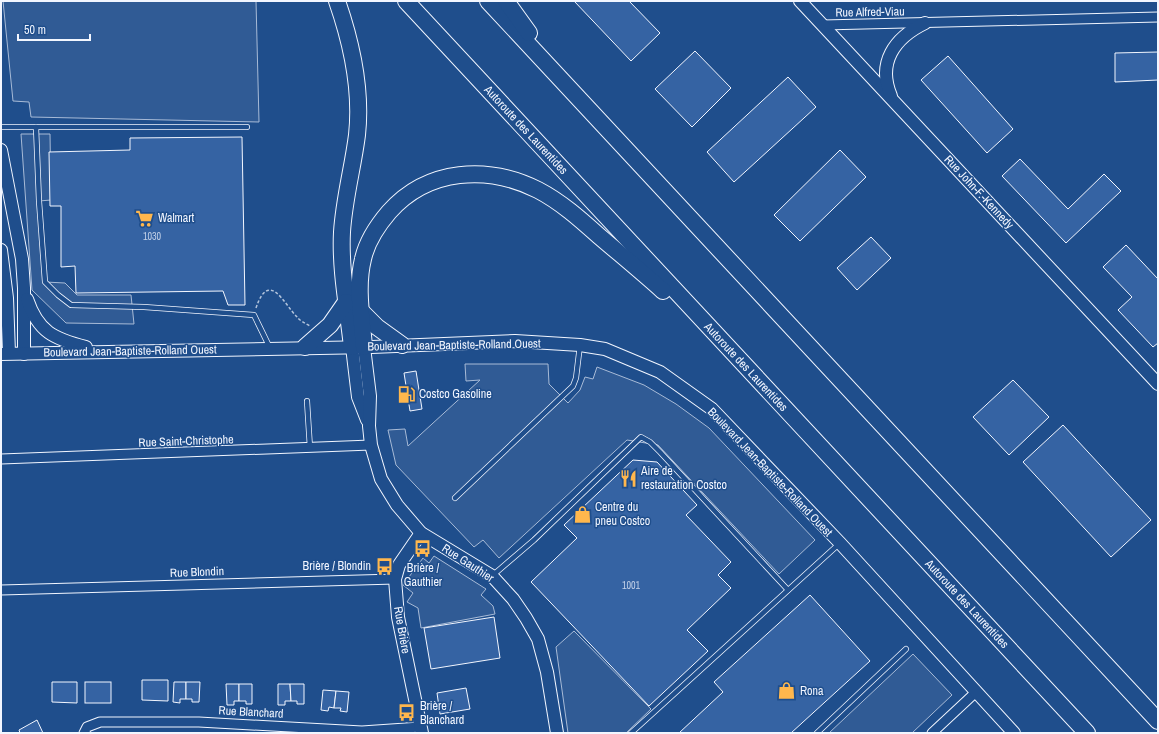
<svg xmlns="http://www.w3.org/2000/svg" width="1159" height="734" viewBox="0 0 1159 734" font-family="'Archivo Narrow',sans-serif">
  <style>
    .built { fill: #305b95; stroke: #a8bbd7 }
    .building { fill: #3563a3; stroke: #f2f6ff }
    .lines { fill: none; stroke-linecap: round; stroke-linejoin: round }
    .lane-casing { stroke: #f2f6ff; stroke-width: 6 }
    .street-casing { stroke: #f2f6ff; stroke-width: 11 }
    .secondary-casing { stroke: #f2f6ff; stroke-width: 14 }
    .highway-casing { stroke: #f2f6ff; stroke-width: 18 }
    .path { stroke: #b3c4dc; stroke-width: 1.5; stroke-dasharray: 3 2; stroke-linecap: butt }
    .lane { stroke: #1f4e8c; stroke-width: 4.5 }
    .street { stroke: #1f4e8c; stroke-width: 9 }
    .secondary { stroke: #1f4e8c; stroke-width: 12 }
    .highway { stroke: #1f4e8c; stroke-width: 16 }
    .labels { text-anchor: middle; stroke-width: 3; stroke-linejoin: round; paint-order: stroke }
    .number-label { font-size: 10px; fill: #c3d1e8 }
    .street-label { font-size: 12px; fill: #f2f6ff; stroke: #1f4e8c }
    .poi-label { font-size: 12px; fill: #f2f6ff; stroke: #1f4e8c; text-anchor: start }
  </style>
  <rect width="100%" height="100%" fill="#1f4e8c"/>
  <g class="built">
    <polygon points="3,1 256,1 259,122 31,117 29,102 13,101"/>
    <polygon points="21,134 50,134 51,200 39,201 45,282 65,283 77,295 131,295 134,324 66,323 32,290"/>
    <polygon points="465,364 548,364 549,384 568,403 580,390 585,377 593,379 597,367 644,385 676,404 709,428 815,540 779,574 658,445 627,440 499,558 483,540 474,547 396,465 388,430 405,429 408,446 480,380 466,381"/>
    <polygon points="434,556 486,589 481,595 493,606 495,614 421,628 418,608 407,602 413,593 403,585 423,558 429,563"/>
    <polygon points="574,631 651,709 626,733 568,733 556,647"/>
    <polygon points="913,654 952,695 912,733 829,733"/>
  </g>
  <g class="building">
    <polygon points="574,1 629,1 660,33 631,61"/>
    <polygon points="695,51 731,88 692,127 655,89"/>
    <polygon points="1158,52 1158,80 1115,82 1115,53"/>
    <polygon points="948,56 1013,129 987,153 921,80"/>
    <polygon points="788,77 816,107 734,182 707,152"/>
    <polygon points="242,137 245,305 228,305 223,291 76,293 75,266 61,267 61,206 50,206 49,152 130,150 130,138"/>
    <polygon points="840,150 866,177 800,241 774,215"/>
    <polygon points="1020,159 1068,209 1104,174 1121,191 1066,243 1002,176"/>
    <polygon points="871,237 891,258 857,290 837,268"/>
    <polygon points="1126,245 1158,279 1158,343 1153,347 1118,310 1132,297 1103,267"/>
    <polygon points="416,371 422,409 410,411 404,373"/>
    <polygon points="1013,380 1049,417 1009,455 973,417"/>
    <polygon points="1063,425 1151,520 1111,557 1023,462"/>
    <polygon points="633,460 657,462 697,505 686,515 731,562 718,575 731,588 687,630 708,651 649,706 531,582 577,538 564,525"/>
    <polygon points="810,595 870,661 791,733 679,733 723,692 714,682"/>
    <polygon points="494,617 500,658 431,669 424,628"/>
    <polygon points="142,680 168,680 168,701 142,700"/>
    <polygon points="52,682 77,682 77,703 52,702"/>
    <rect x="85" y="682" width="26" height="21"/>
    <polygon points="174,682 186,682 186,699 180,699 180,703 173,702"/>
    <polygon points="186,682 200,682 199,702 192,702 192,699 186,699"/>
    <polygon points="226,684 239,684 239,701 234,701 234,705 227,705"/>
    <polygon points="239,684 252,684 252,704 246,704 246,701 239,701"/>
    <polygon points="278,684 290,684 291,701 285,701 285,705 278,705"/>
    <polygon points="290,684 304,684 304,704 297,704 297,701 291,701"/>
    <polygon points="466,688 470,709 440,714 437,693"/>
    <polygon points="323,690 336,691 334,708 329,707 328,711 321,710"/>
    <polygon points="336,691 349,692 347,712 340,711 341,708 334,708"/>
    <polygon points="37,720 43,733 20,733 19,730"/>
  </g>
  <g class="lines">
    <defs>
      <g id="lane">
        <polyline points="1,127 247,127"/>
        <polyline points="36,127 39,201 45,282 58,295 71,305 144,307 254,315 270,348"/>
        <polyline points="307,401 310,448"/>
        <polyline points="455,498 573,386 576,378 580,345"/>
        <polyline points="492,576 534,540 641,437 650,442 660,452 788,590"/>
        <polyline points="631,733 840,543"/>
        <polyline points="817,733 906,649"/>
      </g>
      <g id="street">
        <polyline points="823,25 1158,17"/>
        <polyline points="1,459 371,445"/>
        <polyline points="1,590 395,579"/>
        <polyline points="84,733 87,727 100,722 199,722 362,731 420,727"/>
        <polyline points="932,733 976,692"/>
      </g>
      <g id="secondary">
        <polyline points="800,1 1158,384"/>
        <path d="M 891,96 C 877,63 894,38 925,23"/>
        <polyline points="1,150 22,259 24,288 24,354"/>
        <polyline points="1,250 7,298 9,353"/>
        <path d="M 27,299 C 38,332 54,339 86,347"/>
        <polyline points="352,347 358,397 367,420"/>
        <polyline points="364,347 370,396 369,426 371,445 381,479 397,505 421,533 492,576 513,599 526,618 538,639 547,672 557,733"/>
        <polyline points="1,354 372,347 515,341 580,345 605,349 660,372 712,409 840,543 1014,733"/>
        <polyline points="421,533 399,565 395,579 398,617 422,733"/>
      </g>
      <g id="highway">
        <path d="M 337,1 C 352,44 362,89 357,135 C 353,167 344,199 342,232 C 340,270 348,309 352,347"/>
        <polyline points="406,1 1087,733"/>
        <polyline points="488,1 1158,721"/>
        <polyline points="506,1 529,33"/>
        <polyline points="362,312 377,327 402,345"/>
        <polyline points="305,347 330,325 346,302"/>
        <path d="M 364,347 C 362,319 356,287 363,259 C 367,241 377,226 389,212 C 428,168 488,165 538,190 C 561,202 580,219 599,236 C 620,254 642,272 663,291"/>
      </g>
    </defs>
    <use href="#lane" class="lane-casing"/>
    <use href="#street" class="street-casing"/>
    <use href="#secondary" class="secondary-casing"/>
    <use href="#highway" class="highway-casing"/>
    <path class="path" d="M 256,308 C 269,269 284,304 297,317 C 300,321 305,323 310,326"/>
    <use href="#lane" class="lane"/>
    <use href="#street" class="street"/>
    <use href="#secondary" class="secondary"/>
    <use href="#highway" class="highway"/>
  </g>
  <defs>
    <symbol id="supermarket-bare" viewBox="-9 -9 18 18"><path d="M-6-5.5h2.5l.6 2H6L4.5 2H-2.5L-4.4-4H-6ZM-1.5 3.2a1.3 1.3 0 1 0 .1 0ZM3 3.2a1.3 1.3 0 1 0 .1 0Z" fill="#ffb74d" stroke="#1f4e8c" stroke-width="2.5" paint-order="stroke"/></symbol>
    <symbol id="fuel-bare" viewBox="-9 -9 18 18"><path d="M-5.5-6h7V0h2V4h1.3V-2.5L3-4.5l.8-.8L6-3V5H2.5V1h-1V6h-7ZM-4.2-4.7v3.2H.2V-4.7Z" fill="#ffb74d" stroke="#1f4e8c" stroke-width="2.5" paint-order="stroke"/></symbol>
    <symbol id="restaurant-bare" viewBox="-9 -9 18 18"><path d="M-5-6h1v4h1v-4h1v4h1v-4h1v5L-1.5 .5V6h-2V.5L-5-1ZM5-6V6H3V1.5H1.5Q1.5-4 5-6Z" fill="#ffb74d" stroke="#1f4e8c" stroke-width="2.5" paint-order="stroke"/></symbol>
    <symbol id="shop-bare" viewBox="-9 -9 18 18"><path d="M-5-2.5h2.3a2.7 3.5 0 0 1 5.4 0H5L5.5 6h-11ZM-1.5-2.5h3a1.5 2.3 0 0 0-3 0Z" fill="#ffb74d" stroke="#1f4e8c" stroke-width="2.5" paint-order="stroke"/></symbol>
    <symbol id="bus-bare" viewBox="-9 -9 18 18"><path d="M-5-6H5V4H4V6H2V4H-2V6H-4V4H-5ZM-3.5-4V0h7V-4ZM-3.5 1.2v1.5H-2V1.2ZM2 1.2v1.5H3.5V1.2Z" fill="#ffb74d" stroke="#1f4e8c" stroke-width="2.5" paint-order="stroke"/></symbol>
  </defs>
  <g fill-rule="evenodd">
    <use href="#supermarket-bare" x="132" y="206" width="25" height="25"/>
    <use href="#fuel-bare" x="394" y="382" width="25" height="25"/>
    <use href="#restaurant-bare" x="616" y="466" width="25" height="25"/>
    <use href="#shop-bare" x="570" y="502" width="25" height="25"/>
    <use href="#bus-bare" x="410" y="536" width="25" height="25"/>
    <use href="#bus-bare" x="372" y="554" width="25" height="25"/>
    <use href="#shop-bare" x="774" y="678" width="25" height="25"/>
    <use href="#bus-bare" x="394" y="700" width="25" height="25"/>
  </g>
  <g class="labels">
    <g class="number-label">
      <text x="152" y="240">1030</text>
      <text x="631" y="589">1001</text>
    </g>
    <g class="street-label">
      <text transform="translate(870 12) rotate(-1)" y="4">Rue Alfred-Viau</text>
      <text transform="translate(526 130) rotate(47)" y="4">Autoroute des Laurentides</text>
      <text transform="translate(979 192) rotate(47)" y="4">Rue John-F.-Kennedy</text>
      <text transform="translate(454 345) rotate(-1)" y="4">Boulevard Jean-Baptiste-Rolland Ouest</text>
      <text transform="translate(130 351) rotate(-1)" y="4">Boulevard Jean-Baptiste-Rolland Ouest</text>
      <text transform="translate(746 367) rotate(47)" y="4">Autoroute des Laurentides</text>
      <text transform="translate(186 441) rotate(-2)" y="4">Rue Saint-Christophe</text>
      <text transform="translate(770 472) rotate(46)" y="4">Boulevard Jean-Baptiste-Rolland Ouest</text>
      <text transform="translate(468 563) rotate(33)" y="4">Rue Gauthier</text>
      <text transform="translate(197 572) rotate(-2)" y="4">Rue Blondin</text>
      <text transform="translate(967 604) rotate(47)" y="4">Autoroute des Laurentides</text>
      <text transform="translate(402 630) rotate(80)" y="4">Rue Brière</text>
      <text transform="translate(251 712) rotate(3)" y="4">Rue Blanchard</text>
    </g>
    <g class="poi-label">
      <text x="158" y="222">Walmart</text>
      <text x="419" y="398">Costco Gasoline</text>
      <text x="641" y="475">Aire de<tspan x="641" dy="14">restauration Costco</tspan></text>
      <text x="595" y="511">Centre du<tspan x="595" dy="14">pneu Costco</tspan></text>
      <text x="371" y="570" text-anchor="end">Brière / Blondin</text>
      <text x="423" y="572" text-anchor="middle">Brière /<tspan x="423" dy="14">Gauthier</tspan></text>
      <text x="800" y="695">Rona</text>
      <text x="420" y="710">Brière /<tspan x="420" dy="14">Blanchard</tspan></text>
    </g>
  </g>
  <rect width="1159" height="734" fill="none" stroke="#f2f6ff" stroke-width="4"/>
  <path d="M18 34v6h72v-6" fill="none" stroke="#f2f6ff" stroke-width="2"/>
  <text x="24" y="34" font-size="12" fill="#f2f6ff" stroke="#1f4e8c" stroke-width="3" paint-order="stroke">50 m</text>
</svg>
